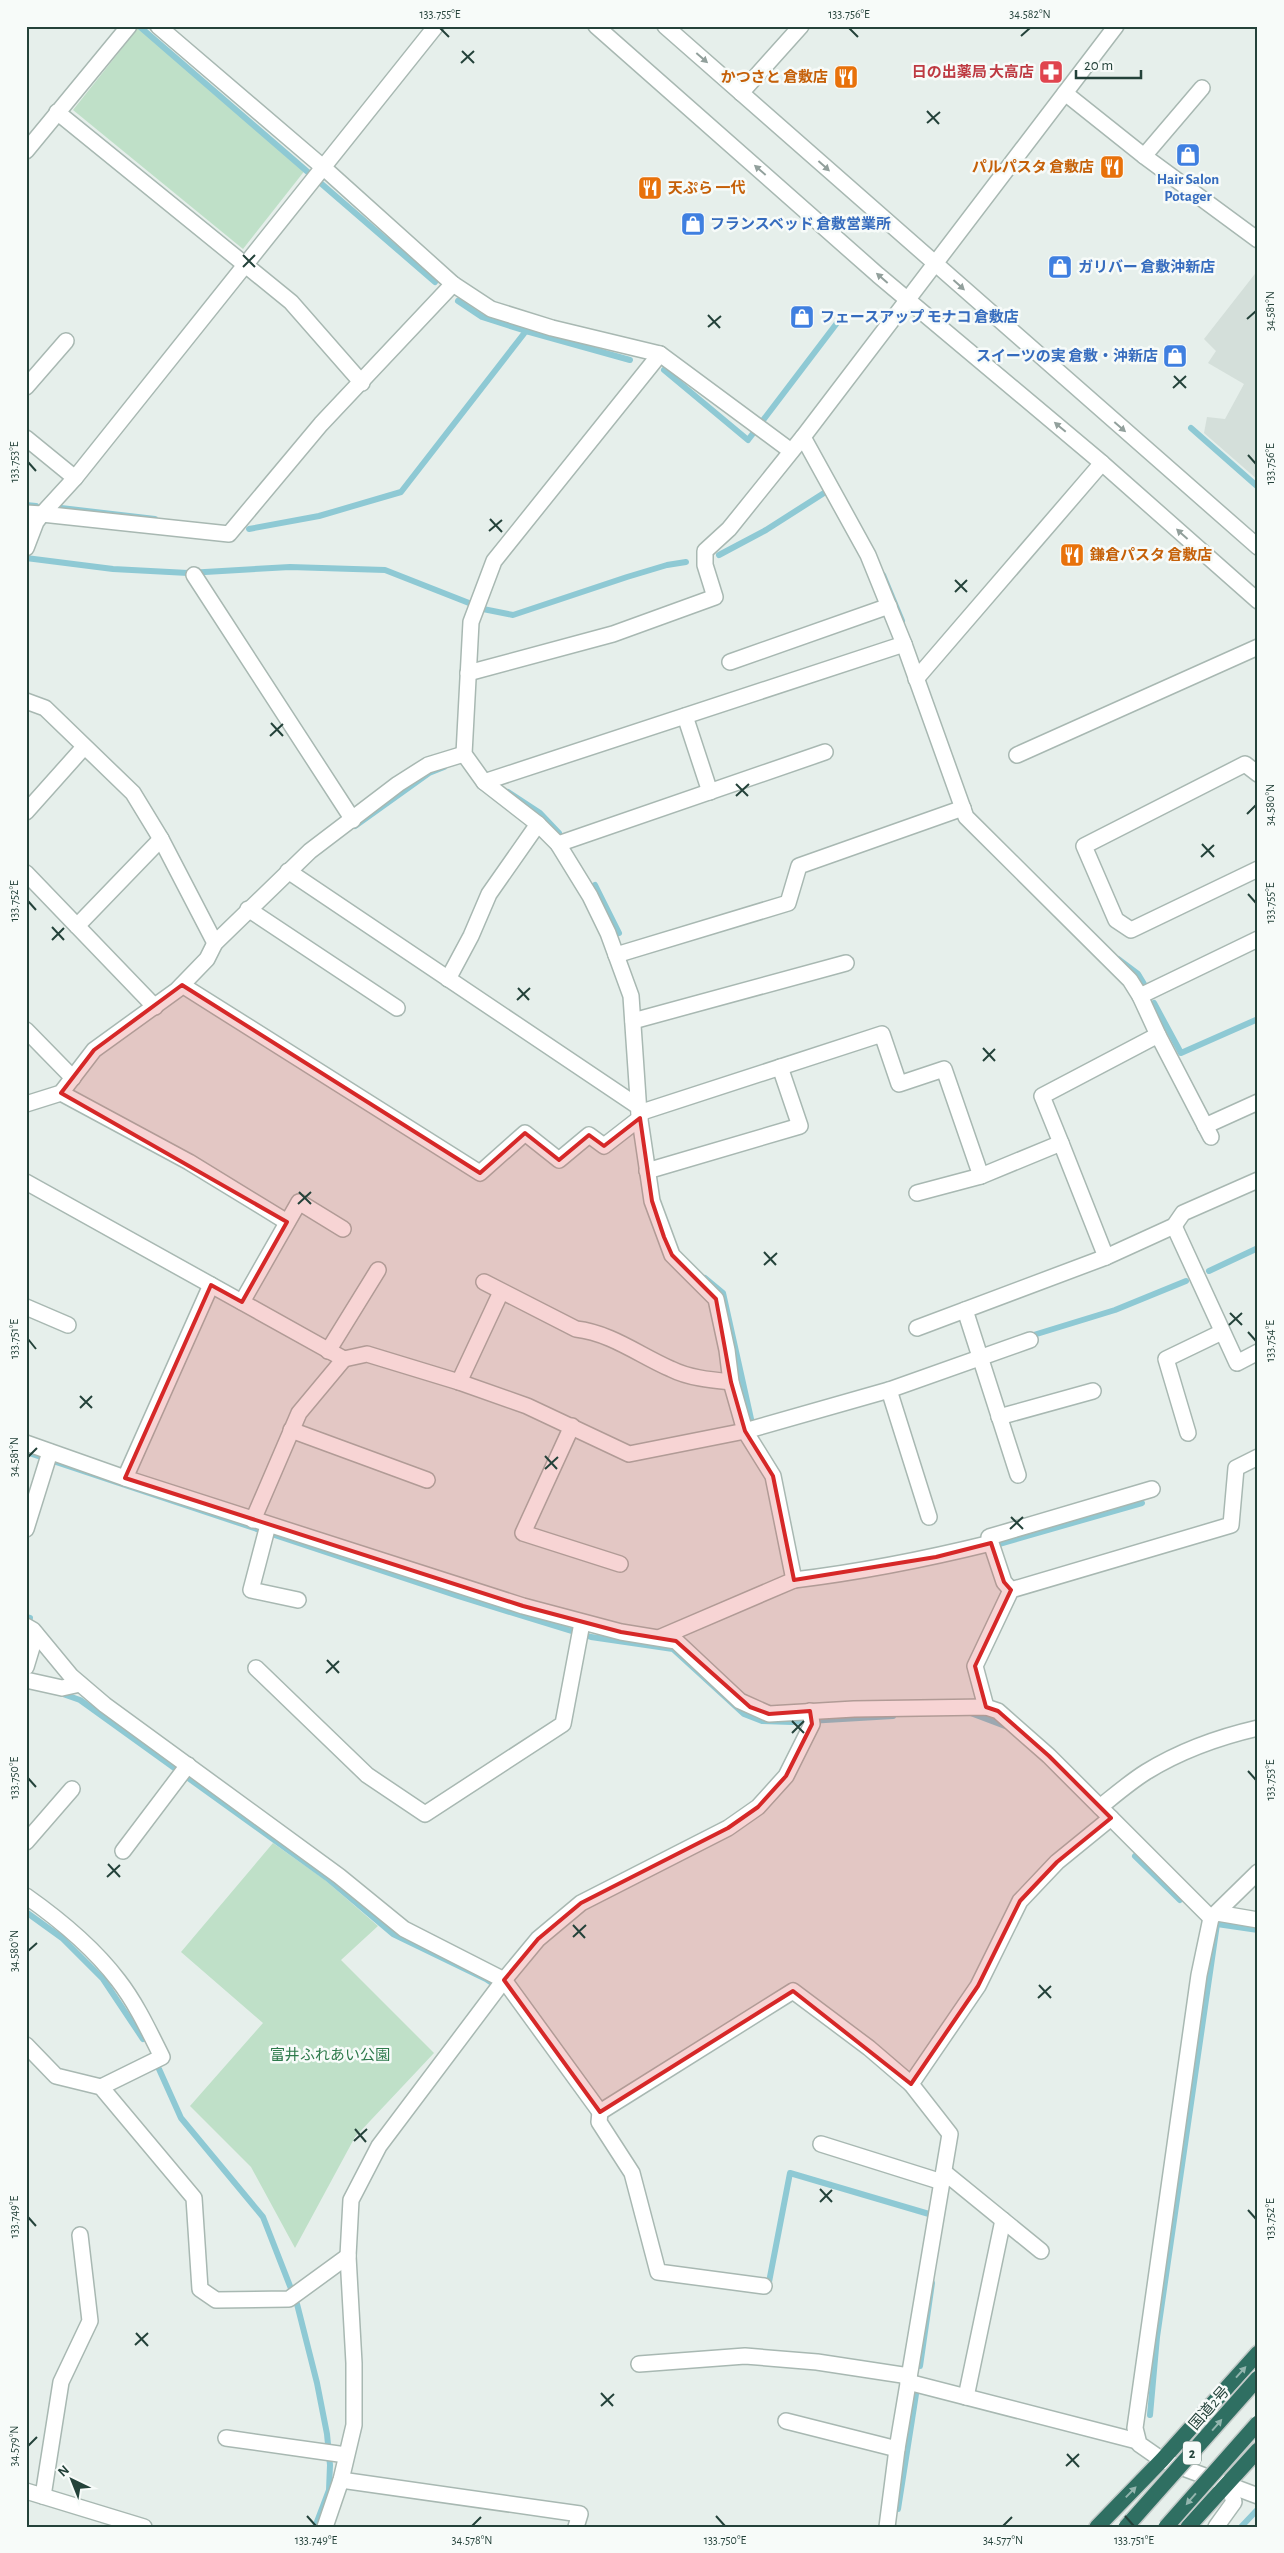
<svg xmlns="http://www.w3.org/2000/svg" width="1284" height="2553" viewBox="0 0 1284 2553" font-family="'Alegreya Sans','Noto Sans JP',sans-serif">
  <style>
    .built { fill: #d4dfda }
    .green { fill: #bfe0c8 }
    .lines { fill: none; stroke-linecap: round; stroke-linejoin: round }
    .stream { stroke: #8ec9d4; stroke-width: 6 }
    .minor-casing { stroke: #a8b8b2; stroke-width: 18 }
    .highway-casing { stroke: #c2cac8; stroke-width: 18 }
    .minor { stroke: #fff; stroke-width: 15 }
    .highway { stroke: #2f6f62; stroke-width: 15 }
    .highway-bridge-casing { stroke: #c2cac8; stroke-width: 18; stroke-linecap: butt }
    .highway-bridge { stroke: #2f6f62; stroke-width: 15 }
    .oneway { fill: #92a09c }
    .oneway2 { fill: #93b5ae }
    .marked { fill: #d62828; fill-opacity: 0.2; stroke: #d62828; stroke-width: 4; stroke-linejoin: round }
    .ticks { fill: none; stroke: #24423a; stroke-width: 2 }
    .labels { text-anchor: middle; stroke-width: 5; stroke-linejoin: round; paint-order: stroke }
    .shield { fill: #f7fbf9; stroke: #637a73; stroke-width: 1 }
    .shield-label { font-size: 14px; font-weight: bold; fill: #24423a }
    .health-label { font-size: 15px; font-weight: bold; fill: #be3a42; stroke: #f7fbf9; text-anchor: end }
    .food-label { font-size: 15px; font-weight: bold; fill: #c56008; stroke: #f7fbf9; text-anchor: end }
    .shop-label { font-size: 15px; font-weight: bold; fill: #366cbe; stroke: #f7fbf9; text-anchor: start }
    .park-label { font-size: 15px; fill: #2d7a4b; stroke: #f7fbf9 }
    .street-label { font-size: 15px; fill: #24423a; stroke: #f7fbf9 }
    .neatline { fill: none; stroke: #24423a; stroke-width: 2 }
    .ticks-label { font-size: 12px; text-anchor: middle; fill: #24423a }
  </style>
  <rect width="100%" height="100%" fill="#e6efeb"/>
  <polygon class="built" points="1258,270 1258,480 1204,433 1207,417 1225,419 1244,384 1208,363 1216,351 1204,339"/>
  <g class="green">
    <polygon points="139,27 306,169 243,249 73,110"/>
    <polygon points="273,1843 325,1880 378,1926 341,1960 434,2053 355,2137 295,2248 251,2167 190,2106 263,2023 181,1952"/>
  </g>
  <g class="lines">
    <g class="stream">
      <polyline points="139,26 435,282"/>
      <polyline points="458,301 482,317 526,331"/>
      <polyline points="664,370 748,440 840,319"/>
      <polyline points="1191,428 1258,487"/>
      <polyline points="26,505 36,506"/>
      <polyline points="61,508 155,519"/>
      <polyline points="249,529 319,516 401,492 526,331 630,360"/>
      <polyline points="719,555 766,530 824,493"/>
      <polyline points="26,558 113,569 188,573 290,567 385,570 469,603"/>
      <polyline points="883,575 902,621"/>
      <polyline points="483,609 513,615 627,577 667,565 686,562"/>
      <polyline points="508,792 540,813 559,833"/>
      <polyline points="355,826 429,773 444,767"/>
      <polyline points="595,885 619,933"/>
      <polyline points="1118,959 1138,974 1144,984"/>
      <polyline points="1154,1003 1181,1053 1258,1019"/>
      <polyline points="1209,1271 1258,1248"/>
      <polyline points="705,1278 723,1293 751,1419 753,1423 759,1422"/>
      <polyline points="1027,1337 1115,1310 1186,1281"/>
      <polyline points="26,1452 458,1596 591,1637 673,1649 744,1714 762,1721 792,1722 893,1716"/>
      <polyline points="992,1546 1142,1503"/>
      <polyline points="26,1617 30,1618 26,1638"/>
      <polyline points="60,1693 80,1700 327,1878 393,1934 486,1979 498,1987"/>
      <polyline points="968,1712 1005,1726"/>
      <polyline points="1135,1856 1180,1900"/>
      <polyline points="26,1912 62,1938 103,1979 143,2039"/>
      <polyline points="159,2069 181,2118 263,2217 297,2304 317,2383 327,2434 330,2465 329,2490 315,2527"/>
      <polyline points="764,2281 769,2282 790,2173 929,2214"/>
      <polyline points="920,2366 932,2283"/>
      <polyline points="1150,2415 1157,2337 1217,1924 1258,1930"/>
      <polyline points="898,2509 916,2394"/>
      <polyline points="1241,2527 1258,2509"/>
    </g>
    <defs>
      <g id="minor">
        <polyline points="158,26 324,168 453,284 491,309 552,328 660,354 791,451"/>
        <polyline points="596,26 878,275 1102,463 1258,601"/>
        <polyline points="665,26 1258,547"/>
        <polyline points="741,93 801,26"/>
        <polyline points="1065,93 1144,156 1258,240"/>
        <polyline points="57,112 291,302 362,383"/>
        <polyline points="26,151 129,26"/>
        <polyline points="1144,156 1202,88"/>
        <polyline points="660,354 494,561 471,622 464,754 484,782 538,824 558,844 590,896 608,933 631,996 639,1113 652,1201 672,1255 716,1299 727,1350 731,1382 745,1431 773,1476 794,1580 661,1637"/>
        <polyline points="26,387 66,341"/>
        <polyline points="26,438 75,478 436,26"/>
        <polyline points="26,513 42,514 36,522 26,548"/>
        <polyline points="42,514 229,534 321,424 453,284"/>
        <polyline points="42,514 75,478"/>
        <polyline points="194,575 353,820"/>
        <polyline points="730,662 889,606"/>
        <polyline points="468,673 613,634 715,597 705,565 705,551 729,529 803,437 1116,26"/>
        <polyline points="916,679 1102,463"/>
        <polyline points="26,701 45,708 133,793 161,839 215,943"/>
        <polyline points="685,716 710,792"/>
        <polyline points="1017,755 1258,647"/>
        <polyline points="1258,774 1245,764 1084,846 1116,920 1131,930 1258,869"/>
        <polyline points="484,782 904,644"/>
        <polyline points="26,812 84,747"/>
        <polyline points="558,844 825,752"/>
        <polyline points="288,871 639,1107"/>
        <polyline points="26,873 155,1007"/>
        <polyline points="248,909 397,1008"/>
        <polyline points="77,926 161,839"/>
        <polyline points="616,955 788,903 799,866 963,808"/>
        <polyline points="448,979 471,936 489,894 538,824"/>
        <polyline points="182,985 480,1173 525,1133 559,1160 589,1135 604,1146 640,1118"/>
        <polyline points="1140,996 1258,939"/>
        <polyline points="633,1021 846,963"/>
        <polyline points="26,1030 73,1078"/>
        <polyline points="1158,1035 1211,1137"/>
        <polyline points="61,1093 189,1162 287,1222"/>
        <polyline points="26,1104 61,1093 94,1050 177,990 207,959 215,943 310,851 398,784 428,765 464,754"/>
        <polyline points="639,1113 882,1034 899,1084 944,1069 981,1176 1061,1143 1042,1096 1158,1035 1140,996 1130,980 966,817 904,644 868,555 803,437"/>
        <polyline points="1205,1126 1258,1102"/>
        <polyline points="1061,1143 1106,1257"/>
        <polyline points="647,1171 800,1126 780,1067"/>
        <polyline points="26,1182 344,1359 367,1354 459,1382 527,1406 629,1454 745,1431 889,1390 1030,1340"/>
        <polyline points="917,1193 981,1176"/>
        <polyline points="1174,1226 1237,1363 1258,1352"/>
        <path d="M 484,1282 L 576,1329 C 611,1333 639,1355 671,1369 C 689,1378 711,1380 731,1382"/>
        <polyline points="242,1302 299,1202 343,1229"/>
        <polyline points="26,1307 68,1325"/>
        <polyline points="965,1310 1018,1475"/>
        <polyline points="917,1328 1106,1257 1174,1226 1183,1213 1258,1180"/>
        <polyline points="328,1351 378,1270"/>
        <polyline points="459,1382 501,1292"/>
        <polyline points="889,1390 929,1517"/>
        <polyline points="999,1417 1093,1391"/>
        <polyline points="572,1426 523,1533 620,1564"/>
        <polyline points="291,1430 427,1480"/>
        <polyline points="1188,1433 1166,1359 1222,1332"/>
        <polyline points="26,1443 125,1478 523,1606 621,1632 676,1641 740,1701 769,1714 854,1709 986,1707 998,1711 1049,1756 1211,1918"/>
        <polyline points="125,1478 211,1285"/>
        <polyline points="253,1520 299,1413 344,1359"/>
        <polyline points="268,1525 251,1590 298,1600"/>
        <polyline points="26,1529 50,1452"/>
        <path d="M 794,1580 C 861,1572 926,1559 991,1543"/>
        <polyline points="1011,1590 1004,1582 989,1537 1152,1489"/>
        <polyline points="26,1626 33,1630 71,1676 105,1705 339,1876 404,1929 504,1980 600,2112 793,1991 869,2048 911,2084"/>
        <polyline points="26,1667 36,1634"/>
        <polyline points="256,1668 367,1775 425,1814 563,1724 582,1623"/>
        <polyline points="26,1680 62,1688 80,1684"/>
        <polyline points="986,1707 975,1666 1011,1590 1231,1525 1236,1468 1258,1457"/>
        <path d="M 1100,1807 C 1115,1795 1130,1782 1146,1772 C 1180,1751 1219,1737 1258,1728"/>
        <polyline points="26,1842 72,1789"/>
        <polyline points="123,1851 188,1765"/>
        <polyline points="1258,1872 1211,1918 1199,1975 1135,2428 1139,2444 1162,2460 1258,2496"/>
        <path d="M 26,1896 C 60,1920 93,1947 118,1980 C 136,2003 149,2031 162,2057 L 101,2087"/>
        <polyline points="1217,1913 1258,1920"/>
        <polyline points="26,2045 56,2076 101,2087 194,2198 200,2289 216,2300 289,2299 348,2256"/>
        <polyline points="600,2112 599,2122 632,2173 658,2272 764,2286"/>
        <polyline points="821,2144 942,2182"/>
        <polyline points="944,2172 1041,2251"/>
        <polyline points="639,2364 745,2356 817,2362 909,2376"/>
        <polyline points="908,2382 1137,2441"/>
        <polyline points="966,2397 1003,2220"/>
        <polyline points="786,2421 897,2449"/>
        <polyline points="226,2438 346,2455"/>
        <polyline points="341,2480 580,2514 576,2527"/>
        <polyline points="26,2491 144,2527"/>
        <polyline points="43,2496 61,2382 90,2321 80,2235"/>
        <polyline points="325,2527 341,2480 354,2425 354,2363 348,2256 351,2200 379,2146 504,1980 538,1939 581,1903 728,1828 758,1807 786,1776 812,1724 810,1711"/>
        <polyline points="887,2527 897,2449 950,2134 911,2084 978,1986 1020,1901 1057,1862 1111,1818"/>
        <polyline points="1216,2527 1234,2502 1228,2483"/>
      </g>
      <g id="highway">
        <polyline points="1097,2527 1162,2460 1258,2353"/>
        <polyline points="1188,2527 1258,2450"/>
      </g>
    </defs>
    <use href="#minor" class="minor-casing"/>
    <use href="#highway" class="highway-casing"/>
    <use href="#minor" class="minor"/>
    <use href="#highway" class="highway"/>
    <defs>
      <g id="highway-bridge">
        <polyline points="1126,2527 1258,2378"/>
        <polyline points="1166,2527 1258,2423"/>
      </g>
    </defs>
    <use href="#highway-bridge" class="highway-bridge-casing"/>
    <use href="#highway-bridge" class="highway-bridge"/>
  </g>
  <defs><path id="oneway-solid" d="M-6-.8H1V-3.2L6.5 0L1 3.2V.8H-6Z" transform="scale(1.25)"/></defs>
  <g class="oneway">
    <use href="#oneway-solid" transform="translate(702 58) rotate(41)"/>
    <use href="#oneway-solid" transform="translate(824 166) rotate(42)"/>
    <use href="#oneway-solid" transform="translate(760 170) rotate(-139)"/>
    <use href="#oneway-solid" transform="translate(882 278) rotate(-139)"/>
    <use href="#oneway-solid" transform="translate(959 285) rotate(42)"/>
    <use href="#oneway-solid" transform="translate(1060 427) rotate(-140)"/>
    <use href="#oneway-solid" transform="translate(1120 427) rotate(41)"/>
    <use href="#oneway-solid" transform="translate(1182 534) rotate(-138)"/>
  </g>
  <g class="oneway2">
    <use href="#oneway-solid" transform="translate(1241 2372) rotate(-48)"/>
    <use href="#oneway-solid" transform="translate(1217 2425) rotate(-49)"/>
    <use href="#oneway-solid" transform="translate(1131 2492) rotate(-46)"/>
    <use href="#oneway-solid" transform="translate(1191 2499) rotate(131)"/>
  </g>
  <path class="marked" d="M 182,985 L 480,1173 L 525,1133 L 559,1160 L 589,1135 L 604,1146 L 640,1118 L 652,1201 L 664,1237 L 672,1255 L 716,1299 L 731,1382 L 745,1431 L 773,1476 L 794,1580 L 936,1557 L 991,1543 L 1004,1582 L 1011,1590 L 975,1666 L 986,1707 L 998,1711 L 1049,1756 L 1111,1818 L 1057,1862 L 1020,1901 L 978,1986 L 911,2084 L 793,1991 L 600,2112 L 504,1980 L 538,1939 L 581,1903 L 728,1828 L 758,1807 L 786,1776 L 812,1724 L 810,1711 L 769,1714 L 750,1707 L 676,1641 L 621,1632 L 523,1606 L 125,1478 L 211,1285 L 242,1302 L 287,1222 L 61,1093 L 94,1050 Z"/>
  <path class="ticks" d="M 440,28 L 449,37M 849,28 L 858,37M 1021,36 L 1030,28M 462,51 L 474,63M 461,63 L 474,51M 927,111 L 939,124M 927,123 L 940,112M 243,255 L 255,267M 243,267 L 255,255M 708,315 L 720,328M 1247,319 L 1256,311M 708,327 L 721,316M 1174,376 L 1186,388M 1173,388 L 1186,376M 1248,455 L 1256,464M 28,462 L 36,471M 490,519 L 502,532M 489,531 L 502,520M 955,580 L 967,592M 955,592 L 967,580M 271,723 L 283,736M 270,736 L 283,724M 736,784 L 748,796M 736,796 L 749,784M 1247,814 L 1256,805M 1202,844 L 1214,857M 1201,857 L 1214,845M 1248,894 L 1256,903M 28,901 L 36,910M 52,927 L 64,940M 52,940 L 64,928M 518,988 L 529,1000M 517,1000 L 530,988M 983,1048 L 995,1061M 983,1061 L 995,1049M 299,1192 L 311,1204M 298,1204 L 311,1192M 764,1252 L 776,1265M 764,1265 L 777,1253M 1230,1313 L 1242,1325M 1229,1325 L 1242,1313M 1248,1332 L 1256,1341M 28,1339 L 36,1349M 80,1396 L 92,1408M 80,1408 L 92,1396M 545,1456 L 557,1469M 28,1457 L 37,1448M 545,1469 L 558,1457M 1011,1517 L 1023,1529M 1010,1529 L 1023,1517M 327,1660 L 339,1673M 326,1673 L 339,1661M 792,1721 L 804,1733M 792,1733 L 804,1721M 1248,1771 L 1256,1780M 28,1778 L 36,1787M 108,1864 L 120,1877M 107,1877 L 120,1865M 573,1925 L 585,1938M 573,1937 L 586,1925M 28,1951 L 37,1943M 1039,1985 L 1051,1998M 1038,1998 L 1051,1986M 355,2129 L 366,2142M 354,2141 L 367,2129M 820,2189 L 832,2202M 820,2202 L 832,2190M 1248,2210 L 1256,2219M 28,2217 L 36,2226M 136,2333 L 148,2346M 135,2345 L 148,2333M 601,2393 L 613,2406M 601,2406 L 614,2394M 28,2446 L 37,2437M 1067,2454 L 1079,2467M 1066,2466 L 1079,2454M 307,2516 L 316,2526M 716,2516 L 725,2526M 1125,2516 L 1134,2526M 472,2526 L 481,2517M 1003,2526 L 1012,2517"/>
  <defs>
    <symbol id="pharmacy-square" viewBox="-11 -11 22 22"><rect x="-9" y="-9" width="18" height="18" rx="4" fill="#e0444e" stroke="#f7fbf9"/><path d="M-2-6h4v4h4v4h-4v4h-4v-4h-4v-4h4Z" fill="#fff"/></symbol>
    <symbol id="restaurant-square" viewBox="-11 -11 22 22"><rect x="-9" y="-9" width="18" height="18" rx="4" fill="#e8710a" stroke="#f7fbf9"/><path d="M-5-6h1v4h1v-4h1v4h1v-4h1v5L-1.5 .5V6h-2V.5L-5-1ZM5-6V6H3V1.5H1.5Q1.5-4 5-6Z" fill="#fff"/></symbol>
    <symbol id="shop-square" viewBox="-11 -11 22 22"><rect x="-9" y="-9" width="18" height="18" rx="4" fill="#3f7fe0" stroke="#f7fbf9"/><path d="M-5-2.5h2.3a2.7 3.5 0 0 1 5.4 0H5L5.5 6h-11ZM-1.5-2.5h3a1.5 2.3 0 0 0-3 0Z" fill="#fff"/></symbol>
  </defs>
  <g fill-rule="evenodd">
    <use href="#pharmacy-square" x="1037" y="58" width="28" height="28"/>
    <use href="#restaurant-square" x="832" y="63" width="28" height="28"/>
    <use href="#shop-square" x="1174" y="141" width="28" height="28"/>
    <use href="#restaurant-square" x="1098" y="153" width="28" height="28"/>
    <use href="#restaurant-square" x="636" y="174" width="28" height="28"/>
    <use href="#shop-square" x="679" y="210" width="28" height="28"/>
    <use href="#shop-square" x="1046" y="253" width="28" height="28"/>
    <use href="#shop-square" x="788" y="303" width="28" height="28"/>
    <use href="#shop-square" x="1161" y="342" width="28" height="28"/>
    <use href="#restaurant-square" x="1058" y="541" width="28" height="28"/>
  </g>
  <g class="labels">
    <rect class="shield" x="1183" y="2441.5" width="18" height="23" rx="4"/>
    <g class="shield-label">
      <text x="1192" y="2458">2</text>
    </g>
    <g class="health-label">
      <text x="1034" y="77">日の出薬局 大高店</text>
    </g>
    <g class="food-label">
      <text x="828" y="82">かつさと 倉敷店</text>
      <text x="1094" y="172">パルパスタ 倉敷店</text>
      <text x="668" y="193" text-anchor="start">天ぷら 一代</text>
      <text x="1090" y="560" text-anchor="start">鎌倉パスタ 倉敷店</text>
    </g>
    <g class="shop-label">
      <text x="1188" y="184" text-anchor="middle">Hair Salon<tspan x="1188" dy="17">Potager</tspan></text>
      <text x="710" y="229">フランスベッド 倉敷営業所</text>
      <text x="1078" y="272">ガリバー 倉敷沖新店</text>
      <text x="820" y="322">フェースアップ モナコ 倉敷店</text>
      <text x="1158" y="361" text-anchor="end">スイーツの実 倉敷・沖新店</text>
    </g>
    <g class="park-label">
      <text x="330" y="2060">富井ふれあい公園</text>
    </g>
    <g class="street-label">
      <text transform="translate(1209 2408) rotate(-49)" y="5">国道2号</text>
    </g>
  </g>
  <rect width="1284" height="2553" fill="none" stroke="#f7fbf9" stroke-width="55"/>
  <g transform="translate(72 2480) rotate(317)" stroke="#f7fbf9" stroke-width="4" paint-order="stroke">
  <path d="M0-4L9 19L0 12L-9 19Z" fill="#24423a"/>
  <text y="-8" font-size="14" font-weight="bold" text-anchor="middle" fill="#24423a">N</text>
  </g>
  <path d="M1076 70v8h65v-8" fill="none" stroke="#24423a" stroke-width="2.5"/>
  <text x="1084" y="70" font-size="15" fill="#24423a" stroke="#f7fbf9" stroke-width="4" paint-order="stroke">20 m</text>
  <rect x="28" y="28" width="1228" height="2498" class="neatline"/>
  <g class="ticks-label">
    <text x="440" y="18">133.755°E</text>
    <text x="849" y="18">133.756°E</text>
    <text x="1030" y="18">34.582°N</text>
    <text transform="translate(1270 311) rotate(-90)" y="4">34.581°N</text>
    <text transform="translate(14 462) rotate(-90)" y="4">133.753°E</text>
    <text transform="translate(1270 464) rotate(-90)" y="4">133.756°E</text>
    <text transform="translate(1270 805) rotate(-90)" y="4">34.580°N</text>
    <text transform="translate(14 901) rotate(-90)" y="4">133.752°E</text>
    <text transform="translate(1270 903) rotate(-90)" y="4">133.755°E</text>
    <text transform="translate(14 1339) rotate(-90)" y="4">133.751°E</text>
    <text transform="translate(1270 1341) rotate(-90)" y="4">133.754°E</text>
    <text transform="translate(14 1457) rotate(-90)" y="4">34.581°N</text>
    <text transform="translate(14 1778) rotate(-90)" y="4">133.750°E</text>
    <text transform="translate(1270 1780) rotate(-90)" y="4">133.753°E</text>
    <text transform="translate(14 1951) rotate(-90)" y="4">34.580°N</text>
    <text transform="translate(14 2217) rotate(-90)" y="4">133.749°E</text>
    <text transform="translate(1270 2219) rotate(-90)" y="4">133.752°E</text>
    <text transform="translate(14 2446) rotate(-90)" y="4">34.579°N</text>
    <text x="316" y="2544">133.749°E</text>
    <text x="472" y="2544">34.578°N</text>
    <text x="725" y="2544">133.750°E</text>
    <text x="1003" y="2544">34.577°N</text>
    <text x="1134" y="2544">133.751°E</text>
  </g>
</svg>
